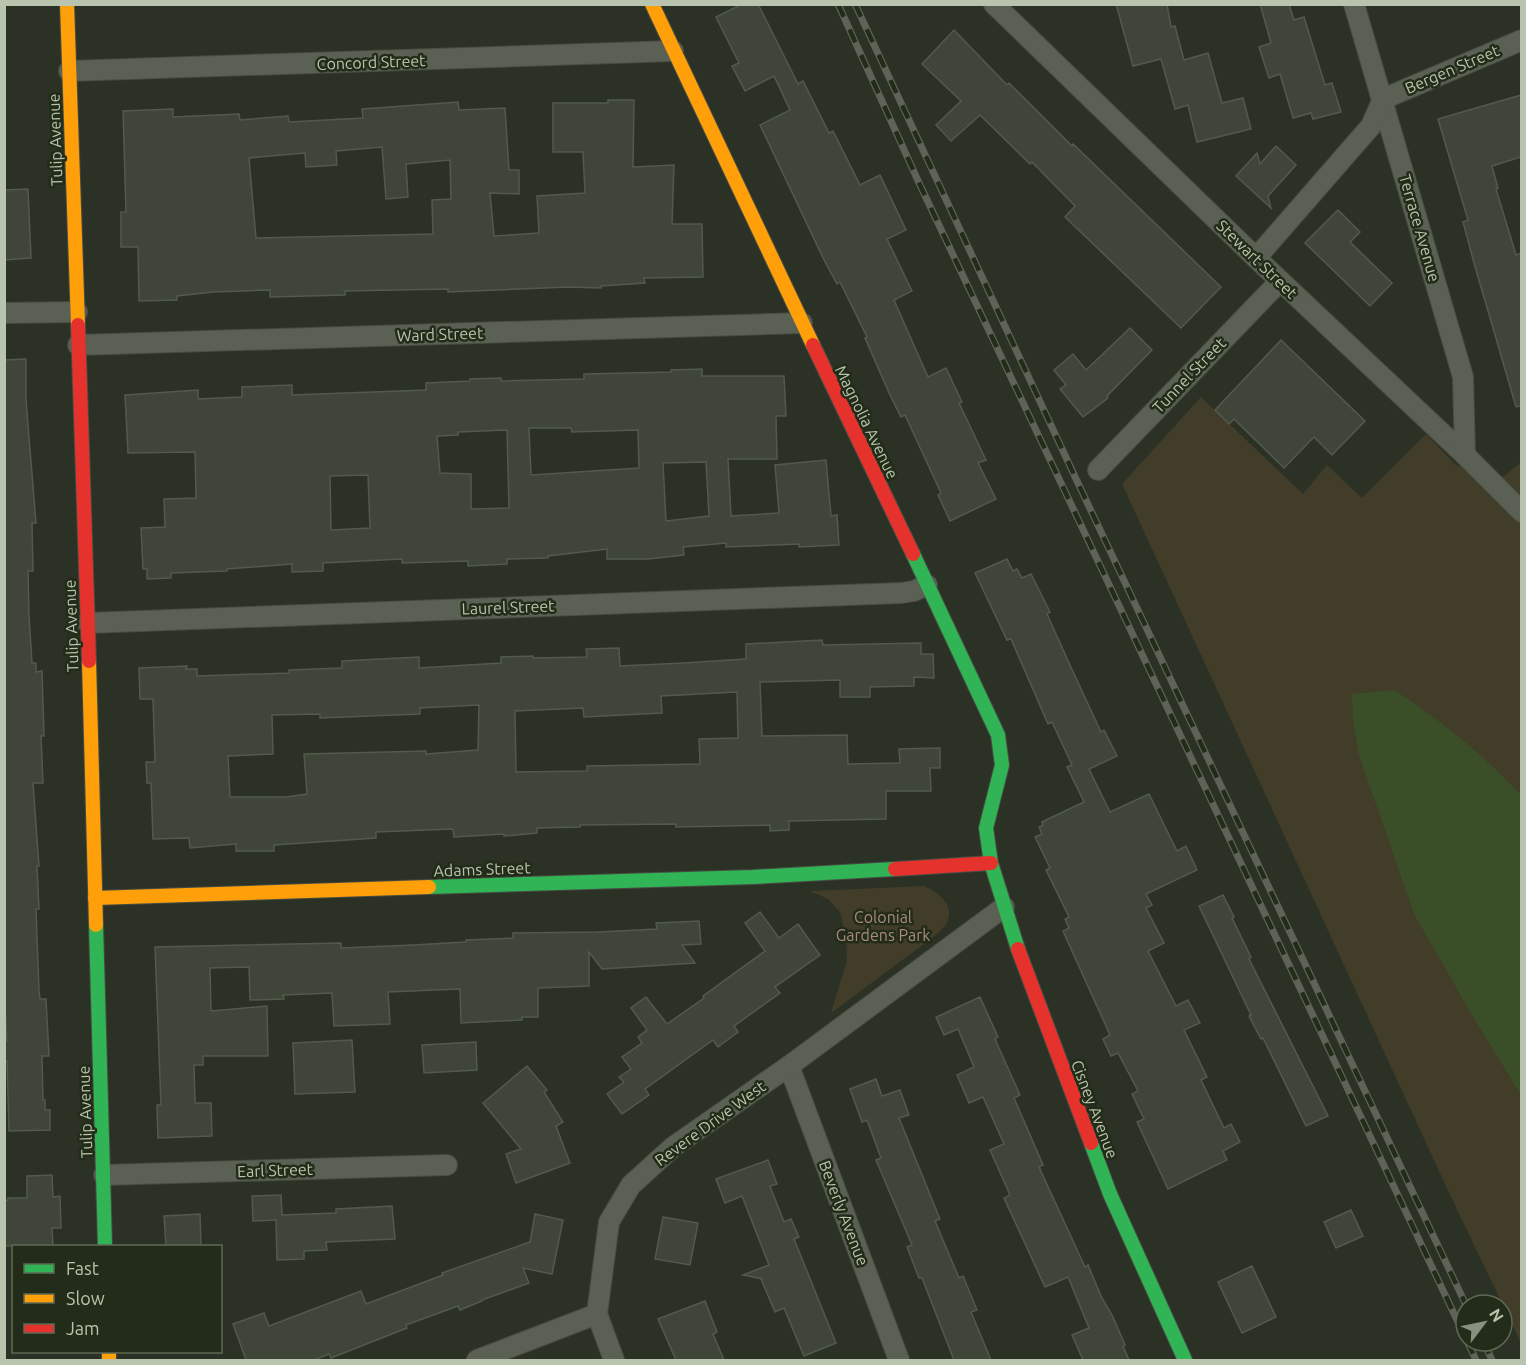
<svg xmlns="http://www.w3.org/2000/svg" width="1526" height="1365" viewBox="0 0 1526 1365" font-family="Ubuntu,sans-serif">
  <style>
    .green { fill: #413d29 }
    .water { fill: #3a4e28 }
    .building { fill: #3f4639; stroke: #525a4c; stroke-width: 1.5; fill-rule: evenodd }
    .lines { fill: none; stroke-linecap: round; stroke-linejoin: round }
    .street-casing { stroke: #474c42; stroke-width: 22 }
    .fast-casing { stroke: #474c42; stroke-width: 16 }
    .slow-casing { stroke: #474c42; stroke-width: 16 }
    .jam-casing { stroke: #474c42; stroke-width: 16 }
    .street { stroke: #5a6054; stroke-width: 20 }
    .fast { stroke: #30b455; stroke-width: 14 }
    .slow { stroke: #ff9f0a; stroke-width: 14 }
    .jam { stroke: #e5322d; stroke-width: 14 }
    .rail-casing { stroke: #5d6357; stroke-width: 7 }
    .rail { stroke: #222c18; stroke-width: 4.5; stroke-dasharray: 14; stroke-linecap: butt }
    .labels { text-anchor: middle; stroke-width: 5; stroke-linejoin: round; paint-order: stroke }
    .street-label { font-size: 16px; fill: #b8c4ad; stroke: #222c18 }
    .park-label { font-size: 16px; fill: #aa8983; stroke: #222c18 }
  </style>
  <rect width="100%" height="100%" fill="#2b3125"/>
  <g class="green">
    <polygon points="1201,397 1303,494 1327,465 1362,498 1426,434 1456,465 1503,477 1521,462 1521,1343 1451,1197 1122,484"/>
    <path d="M 924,886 C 938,892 957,906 946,924 C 944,928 939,931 936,935 L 831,1013 L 847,960 L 846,936 L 840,912 L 828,899 L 810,891 Z"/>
  </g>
  <path class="water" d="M 1394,690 C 1441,720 1483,755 1521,795 L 1521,1095 L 1472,1015 L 1414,914 L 1359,755 L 1353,722 L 1352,694 Z"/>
  <g class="building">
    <polygon points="742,4 758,4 798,84 803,81 829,133 833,131 860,185 880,175 906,230 887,239 912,291 894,300 928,377 946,368 962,402 959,403 986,460 978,463 996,499 950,521 938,495 941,493 905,415 901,417 890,395 865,338 867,337 840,282 837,284 825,262 760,125 790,110 774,76 745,91 732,66 739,63 716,17"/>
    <polygon points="1116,4 1167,4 1171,27 1175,26 1184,60 1208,53 1222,103 1243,98 1251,129 1197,142 1188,105 1175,109 1161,59 1133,66"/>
    <polygon points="1260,4 1289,4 1294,20 1304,17 1325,85 1332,83 1341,112 1313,119 1311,113 1293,118 1280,74 1269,78 1259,47 1271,43"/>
    <polygon points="954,30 1007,85 1009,83 1072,146 1073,144 1221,287 1181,328 1065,217 1075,206 1032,162 1030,164 980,115 951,141 936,125 961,101 922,64"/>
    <polygon points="1521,95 1521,157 1492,166 1498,188 1496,189 1516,255 1521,253 1521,406 1516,407 1474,263 1463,222 1468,220 1438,119"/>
    <path d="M 608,100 L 634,100 L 633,167 L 674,165 L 672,224 L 702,224 L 703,277 L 644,278 L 645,283 L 601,286 L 601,288 L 568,287 L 448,292 L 448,289 L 345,291 L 345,295 L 270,297 L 270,290 L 213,292 L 177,296 L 177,300 L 139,301 L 138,247 L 121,247 L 121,212 L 126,212 L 123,111 L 173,109 L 173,117 L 239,114 L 240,120 L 288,116 L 289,122 L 363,118 L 362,109 L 458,102 L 459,110 L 505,108 L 509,170 L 519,170 L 519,194 L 490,193 L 494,236 L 539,233 L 537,196 L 585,193 L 583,152 L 553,152 L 553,103 L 608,103 ZM 382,147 L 386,199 L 408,197 L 406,164 L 450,160 L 451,199 L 432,200 L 433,234 L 256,238 L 249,158 L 305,153 L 306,167 L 337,165 L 336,151 Z"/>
    <polygon points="1276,146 1296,165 1268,196 1271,208 1236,176 1257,153 1260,164"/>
    <polygon points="28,189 31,258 4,260 4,190"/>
    <polygon points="1338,210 1360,232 1350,242 1392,283 1370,306 1305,243"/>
    <polygon points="1130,328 1152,350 1107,396 1108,398 1083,417 1060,389 1066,385 1054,370 1073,354 1086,370"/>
    <polygon points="1281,340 1365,421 1332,455 1314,437 1284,468 1234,419 1229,424 1215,410"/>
    <polygon points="26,359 26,400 36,523 32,523 33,571 28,571 29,616 32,663 36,663 36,672 42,671 44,736 41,736 43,783 33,783 39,866 37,866 39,909 36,909 39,990 40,999 46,999 49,1056 42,1056 43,1100 45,1100 45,1110 50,1110 50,1130 9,1131 7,1061 4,1061 4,1041 7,1041 4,991 4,360"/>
    <path d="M 702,369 L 702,376 L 784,376 L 786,416 L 776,416 L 777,459 L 728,459 L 731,516 L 779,513 L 775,465 L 826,460 L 831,516 L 837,515 L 839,545 L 799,547 L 799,544 L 726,547 L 726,543 L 683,547 L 684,555 L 648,559 L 607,559 L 607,549 L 548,556 L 548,558 L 507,559 L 507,564 L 468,566 L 468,561 L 402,563 L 402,559 L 323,563 L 323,571 L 292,572 L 292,564 L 227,569 L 227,571 L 171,573 L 171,578 L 147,579 L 147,569 L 143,569 L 141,528 L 165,527 L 164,499 L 196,498 L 195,452 L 128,453 L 125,395 L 198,390 L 198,399 L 242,397 L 242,387 L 292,385 L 292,395 L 426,390 L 426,383 L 470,381 L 470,379 L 501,378 L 501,381 L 584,379 L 584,374 L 671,372 L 671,370 ZM 529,428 L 571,428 L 572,432 L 638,430 L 639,468 L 531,475 ZM 507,430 L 509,508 L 471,509 L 471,474 L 440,473 L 437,436 L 458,435 L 458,432 ZM 706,462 L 709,516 L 666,521 L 663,463 ZM 368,475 L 370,528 L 331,530 L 330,476 Z"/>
    <polygon points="1007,559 1013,571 1017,569 1022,578 1031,574 1050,612 1047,614 1069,663 1101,732 1104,730 1117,756 1089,769 1110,812 1149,794 1177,851 1186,846 1197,870 1146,894 1152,905 1146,908 1164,943 1148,951 1176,1006 1188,1000 1200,1023 1184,1030 1207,1077 1201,1080 1224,1128 1231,1124 1240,1142 1223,1151 1227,1160 1168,1189 1137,1122 1144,1119 1132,1094 1138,1091 1118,1053 1111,1056 1103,1039 1110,1035 1063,931 1069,928 1065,919 1069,917 1046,870 1050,868 1035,837 1042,834 1039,827 1043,825 1042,822 1084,802 1067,767 1072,765 1052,722 1048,724 1011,639 1007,640 975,573"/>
    <path d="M 822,640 L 823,645 L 921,643 L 921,654 L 933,654 L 934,678 L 914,677 L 914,686 L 870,687 L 870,697 L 840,697 L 840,680 L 760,682 L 762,736 L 847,735 L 848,764 L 900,763 L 899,749 L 940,748 L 940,768 L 930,768 L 931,791 L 886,791 L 886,819 L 789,821 L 789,830 L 770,831 L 770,825 L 676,827 L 676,824 L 580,825 L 580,827 L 537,828 L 537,833 L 504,836 L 504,834 L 454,837 L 453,829 L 376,832 L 376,838 L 274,845 L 274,851 L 236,851 L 236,844 L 190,848 L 189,838 L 153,839 L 151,783 L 147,783 L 146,762 L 155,762 L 153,699 L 140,699 L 139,668 L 187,666 L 186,669 L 197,669 L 197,676 L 289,673 L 289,670 L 342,668 L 342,661 L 419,657 L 419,668 L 501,663 L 501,657 L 533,656 L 533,658 L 587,657 L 586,649 L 619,648 L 620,666 L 683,663 L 746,659 L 746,644 ZM 737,692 L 738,738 L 699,739 L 700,764 L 587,766 L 587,771 L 516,772 L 515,711 L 583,708 L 584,717 L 662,713 L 661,696 ZM 479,705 L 478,750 L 426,754 L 426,751 L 304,754 L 307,794 L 286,797 L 230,797 L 228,756 L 273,754 L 272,715 L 320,714 L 320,718 L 420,714 L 420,708 Z"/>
    <polygon points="1223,895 1234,917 1232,918 1251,957 1249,959 1328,1116 1306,1126 1263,1038 1261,1039 1249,1016 1251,1015 1199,906"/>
    <polygon points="760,912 779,938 798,924 820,955 775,987 780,993 734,1026 738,1032 718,1047 713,1040 645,1089 649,1095 622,1114 607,1094 624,1082 619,1077 631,1069 622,1057 642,1043 638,1037 647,1030 631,1008 646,997 667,1024 704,998 703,996 765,951 745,923"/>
    <polygon points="699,921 701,944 682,945 695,963 602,969 589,952 589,986 538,988 538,1017 522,1017 522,1020 461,1023 460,989 388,992 390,1024 334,1026 332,993 283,995 284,999 250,1000 249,967 210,968 211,1011 267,1006 268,1056 203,1056 203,1065 194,1065 195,1103 211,1103 212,1136 158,1138 157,1105 161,1105 155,947 341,943 341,948 413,945 466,942 466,940 513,938 513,933 598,932 657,929 656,923"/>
    <polygon points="980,997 998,1037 995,1039 1020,1095 1014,1098 1043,1165 1039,1167 1085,1267 1088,1265 1101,1296 1113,1317 1125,1345 1123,1346 1129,1360 1083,1360 1072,1335 1089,1328 1068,1277 1045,1287 1004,1198 1010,1195 990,1150 1004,1144 983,1097 969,1103 957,1075 974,1067 958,1029 944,1035 936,1017"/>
    <polygon points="352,1040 355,1092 295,1094 293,1043"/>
    <polygon points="476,1042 477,1070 424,1073 422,1045"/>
    <polygon points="527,1066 547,1090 544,1092 563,1122 556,1126 570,1163 516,1183 506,1154 521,1149 483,1103"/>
    <polygon points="876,1079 882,1096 900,1090 909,1115 899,1118 940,1219 935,1221 959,1278 963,1276 977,1310 971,1312 991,1360 954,1360 922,1278 919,1278 907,1247 912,1245 876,1160 881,1158 867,1120 862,1122 850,1089"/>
    <polygon points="768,1160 777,1184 770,1186 784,1222 791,1219 799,1237 794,1239 836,1343 804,1356 784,1308 775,1312 761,1279 763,1279 743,1275 769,1265 742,1196 725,1203 716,1179"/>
    <polygon points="52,1175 53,1197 60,1196 61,1228 52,1228 53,1246 4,1246 4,1201 8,1200 8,1198 27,1198 27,1176"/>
    <polygon points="281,1195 282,1215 336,1213 336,1209 392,1206 395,1239 326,1242 327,1250 304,1251 304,1259 277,1260 276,1220 253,1221 252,1196"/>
    <polygon points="1351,1210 1363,1236 1336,1248 1324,1222"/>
    <polygon points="200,1214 201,1246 166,1246 164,1216"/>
    <polygon points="535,1214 563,1220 552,1274 523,1268 529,1283 482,1300 482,1301 460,1310 458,1306 406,1325 407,1328 331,1358 329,1354 314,1360 246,1360 233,1324 264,1313 269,1326 361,1291 366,1304 443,1275 442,1273 530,1242"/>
    <polygon points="663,1217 698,1223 690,1265 655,1259"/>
    <polygon points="1252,1266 1276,1317 1242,1333 1218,1282"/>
    <polygon points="705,1301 717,1332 713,1334 724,1360 676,1360 658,1319"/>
  </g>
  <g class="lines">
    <defs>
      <g id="street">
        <polyline points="994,4 1256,258 1465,455 1522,512"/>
        <polyline points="1354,4 1463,377 1465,455"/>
        <polyline points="69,71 673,51"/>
        <polyline points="1256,258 1371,126 1383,99 1522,40"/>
        <polyline points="4,313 77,312"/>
        <polyline points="78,345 802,323"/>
        <polyline points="1098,470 1280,281"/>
        <polyline points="88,623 901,593 914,591 927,585"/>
        <polyline points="789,1066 899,1360"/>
        <polyline points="104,1175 447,1165"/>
        <polyline points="477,1360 597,1314"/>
        <polyline points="614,1360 597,1314 609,1222 631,1185 673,1147 789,1066 1004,907"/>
      </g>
      <g id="fast">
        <polyline points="913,554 998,735 1002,765 986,828 991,863 1018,949"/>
        <polyline points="429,887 753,877 895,869"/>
        <polyline points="96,925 105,1246"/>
        <polyline points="1091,1143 1110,1194 1185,1360"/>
      </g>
      <g id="slow">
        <polyline points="67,4 78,325"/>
        <polyline points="652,4 813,345"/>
        <polyline points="89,661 96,925"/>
        <polyline points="95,898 429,887"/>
        <polyline points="109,1352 109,1360"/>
      </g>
      <g id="jam">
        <polyline points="78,325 89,661"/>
        <polyline points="813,345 913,554"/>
        <polyline points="895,869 991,863"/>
        <polyline points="1018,949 1091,1143"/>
      </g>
    </defs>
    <use href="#street" class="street-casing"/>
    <use href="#fast" class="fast-casing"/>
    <use href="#slow" class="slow-casing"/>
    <use href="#jam" class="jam-casing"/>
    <use href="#street" class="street"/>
    <use href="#fast" class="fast"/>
    <use href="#slow" class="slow"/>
    <use href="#jam" class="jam"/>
    <defs>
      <g id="rail">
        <polyline points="838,4 920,185 1466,1339"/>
        <polyline points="855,4 1077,481 1466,1305"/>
        <polyline points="1467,1341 1476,1360"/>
        <polyline points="1483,1341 1492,1360"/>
      </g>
    </defs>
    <use href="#rail" class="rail-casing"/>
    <use href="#rail" class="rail"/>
  </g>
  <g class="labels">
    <g class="street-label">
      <text transform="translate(371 62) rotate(-2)" y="6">Concord Street</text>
      <text transform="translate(1452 69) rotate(-23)" y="6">Bergen Street</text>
      <text transform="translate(55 140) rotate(-92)" y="6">Tulip Avenue</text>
      <text transform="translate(1420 228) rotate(74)" y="6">Terrace Avenue</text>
      <text transform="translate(1257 259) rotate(44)" y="6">Stewart Street</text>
      <text transform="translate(440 334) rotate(-2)" y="6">Ward Street</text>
      <text transform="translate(1189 375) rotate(-46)" y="6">Tunnel Street</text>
      <text transform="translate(867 422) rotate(64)" y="6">Magnolia Avenue</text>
      <text transform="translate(508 607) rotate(-2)" y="6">Laurel Street</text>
      <text transform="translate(71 626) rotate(-92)" y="6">Tulip Avenue</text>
      <text transform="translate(482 869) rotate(-2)" y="6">Adams Street</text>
      <text transform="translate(1095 1109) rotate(69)" y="6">Cisney Avenue</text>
      <text transform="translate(85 1112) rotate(-92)" y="6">Tulip Avenue</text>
      <text transform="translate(710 1123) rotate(-36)" y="6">Revere Drive West</text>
      <text transform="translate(275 1170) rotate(-2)" y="6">Earl Street</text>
      <text transform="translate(844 1213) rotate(69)" y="6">Beverly Avenue</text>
    </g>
    <g class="park-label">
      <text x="883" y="923">Colonial<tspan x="883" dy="18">Gardens Park</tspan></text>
    </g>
  </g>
  <rect width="1526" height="1365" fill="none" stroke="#b8c4ad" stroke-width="12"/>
  <rect x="12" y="1245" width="210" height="108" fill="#222c18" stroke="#5e6954" stroke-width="1.5"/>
  <rect x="24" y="1264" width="30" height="9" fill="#30b455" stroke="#5e6954" stroke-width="1.5"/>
  <text x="66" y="1275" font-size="18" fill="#b8c4ad">Fast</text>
  <rect x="24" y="1294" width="30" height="9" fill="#ff9f0a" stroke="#5e6954" stroke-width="1.5"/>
  <text x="66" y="1305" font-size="18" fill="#b8c4ad">Slow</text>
  <rect x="24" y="1324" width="30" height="9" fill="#e5322d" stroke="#5e6954" stroke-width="1.5"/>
  <text x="66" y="1335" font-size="18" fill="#b8c4ad">Jam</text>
  <g transform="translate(1484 1323) rotate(58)"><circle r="28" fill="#222c18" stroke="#5e6954" stroke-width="1.5"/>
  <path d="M0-4.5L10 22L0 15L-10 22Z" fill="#87917d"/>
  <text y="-9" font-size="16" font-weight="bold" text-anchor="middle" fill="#b8c4ad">N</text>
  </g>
</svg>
